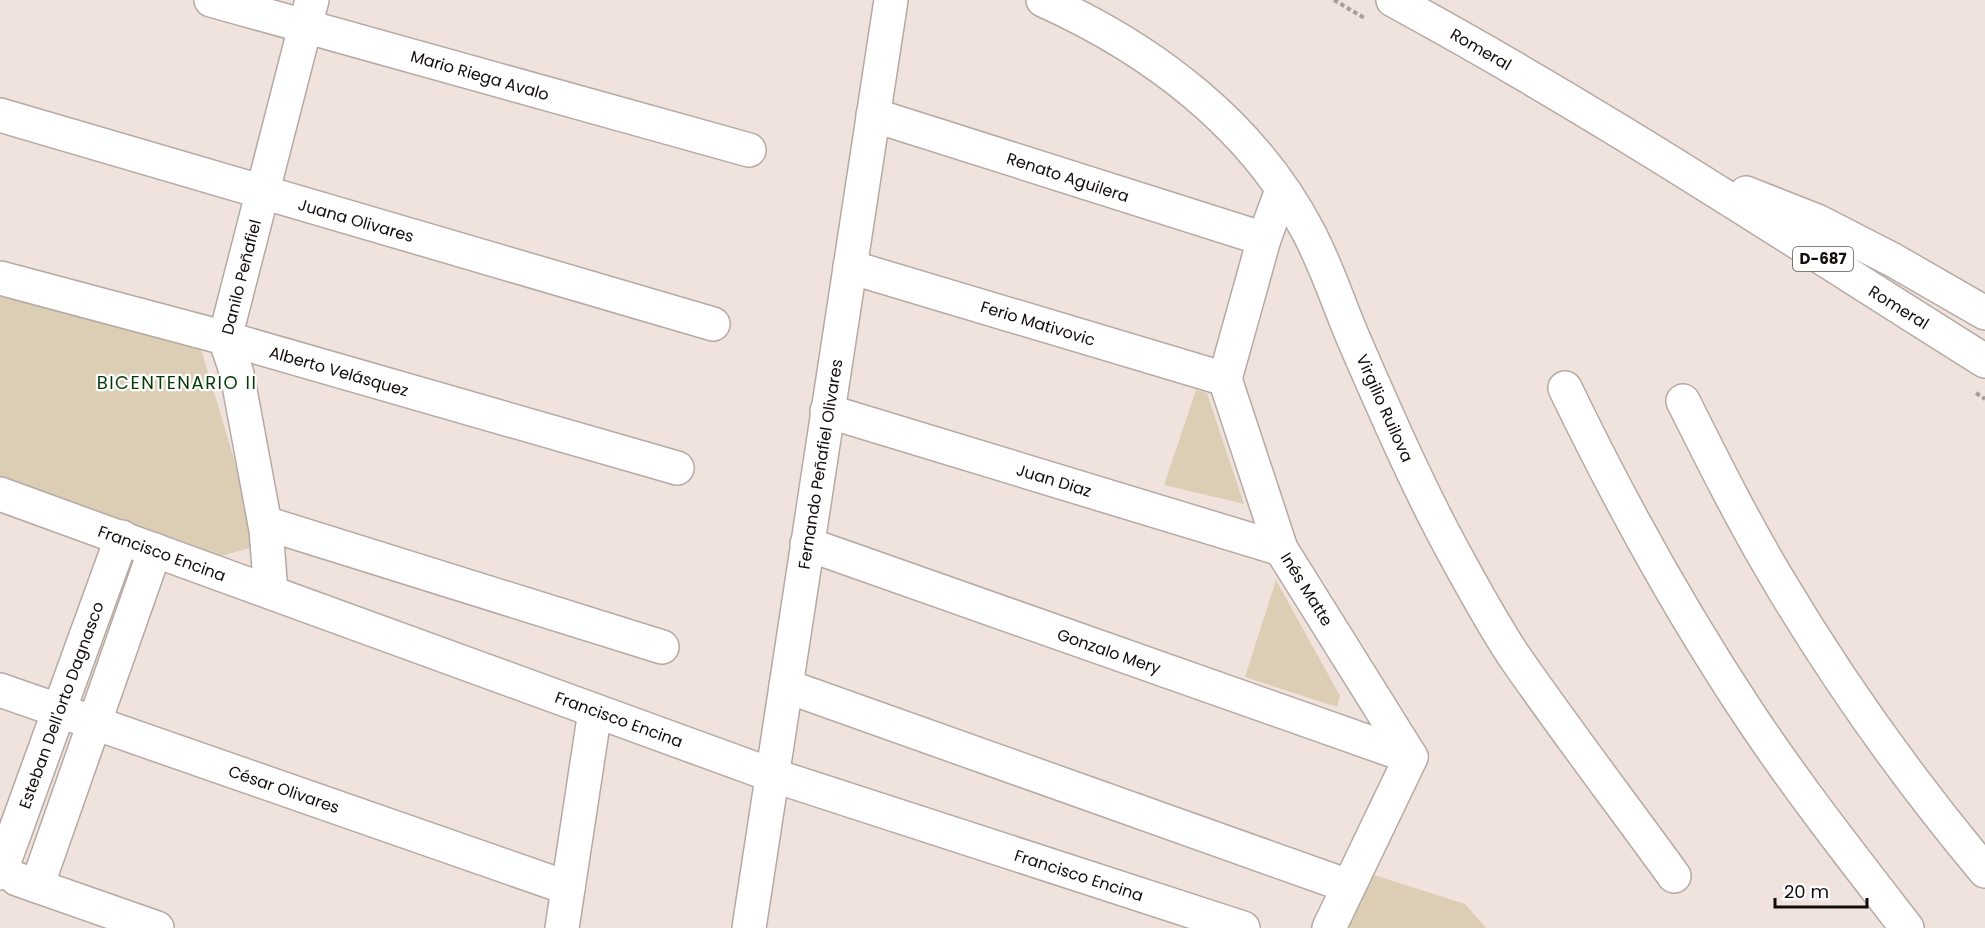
<svg xmlns="http://www.w3.org/2000/svg" width="1985" height="928" viewBox="0 0 1985 928" font-family="Poppins,sans-serif">
  <style>
    .green { fill: #dcceb5 }
    .lines { fill: none; stroke-linecap: round; stroke-linejoin: round }
    .minor-casing { stroke: #b6a9a4; stroke-width: 36 }
    .highway-casing { stroke: #b6a9a4; stroke-width: 36 }
    .path { stroke: #a99e9a; stroke-width: 4; stroke-dasharray: 4.5 3; stroke-linecap: butt }
    .minor { stroke: #fff; stroke-width: 33 }
    .highway { stroke: #fff; stroke-width: 33 }
    .labels { text-anchor: middle; stroke-width: 4.5; stroke-linejoin: round; paint-order: stroke }
    .shield { fill: #fff; stroke: #595654; stroke-width: 1.5 }
    .shield-label { font-size: 15px; font-weight: bold; fill: #120d0b }
    .street-label { font-size: 16px; fill: #120d0b; stroke: #fff }
    .neighbourhood-label { font-size: 18px; letter-spacing: 1.5px; fill: #003a04; stroke: #fff }
  </style>
  <rect width="100%" height="100%" fill="#f0e2dd"/>
  <g class="green">
    <polygon points="0,297 200,346 260,545 221,556 0,476"/>
    <polygon points="1196,390 1207,393 1244,504 1164,485"/>
    <polygon points="1276,580 1340,696 1337,707 1245,677"/>
    <polygon points="1371,874 1465,904 1486,928 1346,928"/>
  </g>
  <g class="lines">
    <defs>
      <g id="minor">
        <polyline points="211,0 749,150"/>
        <path d="M 1043,0 C 1152,49 1253,125 1309,233 C 1327,267 1339,305 1354,340 C 1385,411 1416,483 1453,551 C 1472,586 1492,623 1514,656 C 1566,731 1621,803 1674,876"/>
        <polyline points="0,115 713,324"/>
        <polyline points="873,115 1264,239"/>
        <polyline points="1282,190 1264,239 1225,379 1281,549 1411,757 1329,928"/>
        <polyline points="850,267 1225,379"/>
        <polyline points="0,278 225,338 677,468"/>
        <path d="M 1565,388 C 1619,500 1679,609 1748,713 C 1797,787 1852,857 1907,928"/>
        <path d="M 1683,401 C 1713,461 1743,521 1777,578 C 1838,681 1908,779 1985,871"/>
        <polyline points="827,411 1281,549"/>
        <polyline points="0,494 772,775 1243,928"/>
        <polyline points="265,523 662,647"/>
        <polyline points="807,544 1411,757"/>
        <polyline points="271,592 266,530 237,374 225,338 312,0"/>
        <polyline points="786,686 1348,886"/>
        <polyline points="0,690 568,888"/>
        <polyline points="0,873 122,537"/>
        <polyline points="17,879 157,928"/>
        <polyline points="37,886 155,550"/>
        <polyline points="562,928 595,711"/>
        <polyline points="749,928 891,0"/>
      </g>
      <g id="highway">
        <path d="M 1393,0 C 1596,110 1789,238 1985,361"/>
        <polyline points="1746,193 1817,221 1893,260 1985,313"/>
      </g>
    </defs>
    <use href="#minor" class="minor-casing"/>
    <use href="#highway" class="highway-casing"/>
    <g class="path">
      <polyline points="1334,0 1366,19"/>
      <polyline points="1976,393 1985,399"/>
    </g>
    <use href="#minor" class="minor"/>
    <use href="#highway" class="highway"/>
  </g>
  <g class="labels">
    <rect class="shield" x="1793" y="247" width="60" height="24" rx="4.5"/>
    <g class="shield-label">
      <text x="1823" y="264">D-687</text>
    </g>
    <g class="street-label">
      <text transform="translate(1481 49) rotate(30)" y="6">Romeral</text>
      <text transform="translate(480 75) rotate(16)" y="6">Mario Riega Avalo</text>
      <text transform="translate(1068 177) rotate(18)" y="6">Renato Aguilera</text>
      <text transform="translate(356 220) rotate(16)" y="6">Juana Olivares</text>
      <text transform="translate(241 277) rotate(-76)" y="6">Danilo Peñafiel</text>
      <text transform="translate(1899 307) rotate(32)" y="6">Romeral</text>
      <text transform="translate(1038 323) rotate(17)" y="6">Ferio Mativovic</text>
      <text transform="translate(339 371) rotate(16)" y="6">Alberto Velásquez</text>
      <text transform="translate(1385 408) rotate(66)" y="6">Virgilio Ruilova</text>
      <text transform="translate(820 464) rotate(-81)" y="6">Fernando Peñafiel Olivares</text>
      <text transform="translate(1054 480) rotate(17)" y="6">Juan Diaz</text>
      <text transform="translate(162 553) rotate(20)" y="6">Francisco Encina</text>
      <text transform="translate(1307 589) rotate(58)" y="6">Inés Matte</text>
      <text transform="translate(1109 651) rotate(19)" y="6">Gonzalo Mery</text>
      <text transform="translate(61 705) rotate(-70)" y="6">Esteban Dell'orto Dagnasco</text>
      <text transform="translate(619 719) rotate(20)" y="6">Francisco Encina</text>
      <text transform="translate(284 789) rotate(19)" y="6">César Olivares</text>
      <text transform="translate(1079 875) rotate(18)" y="6">Francisco Encina</text>
    </g>
    <g class="neighbourhood-label">
      <text x="177" y="389">BICENTENARIO II</text>
    </g>
  </g>
  <path d="M1775 898v9h92v-9" fill="none" stroke="#120d0b" stroke-width="3"/>
  <text x="1784" y="898" font-size="18" fill="#120d0b" stroke="#ffffff" stroke-width="4.5" paint-order="stroke">20 m</text>
</svg>
